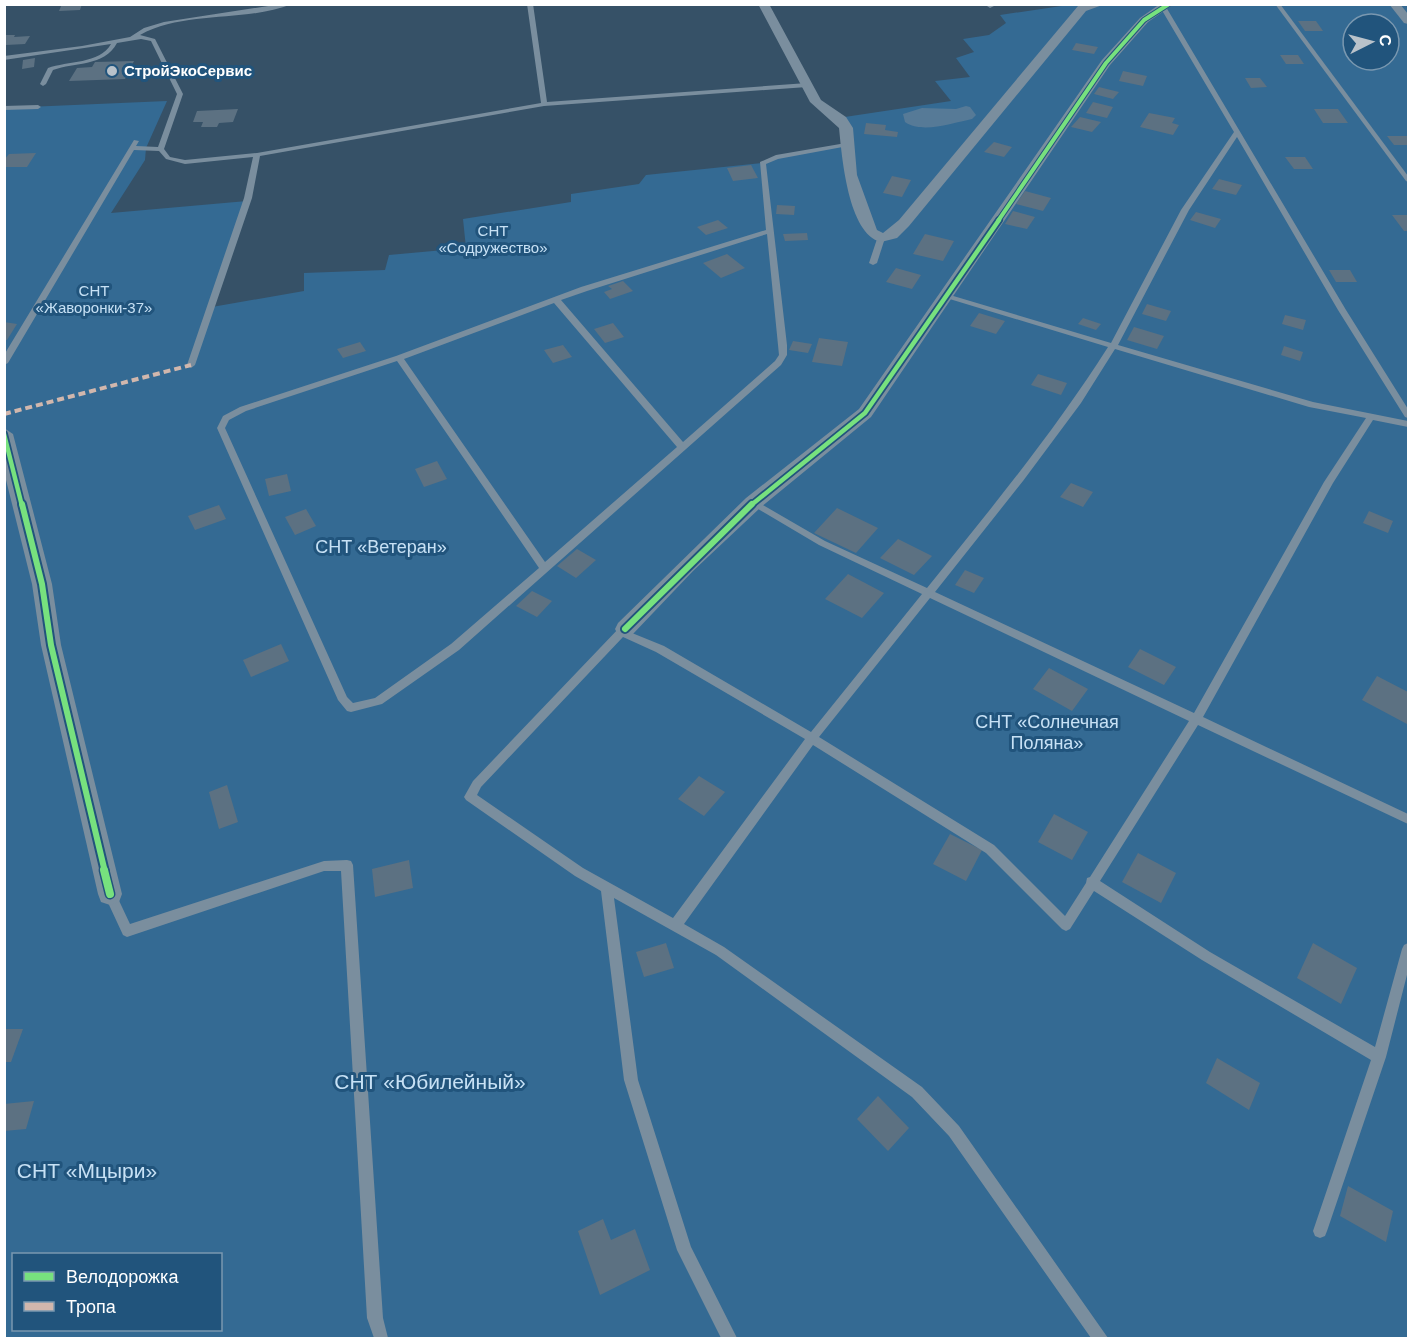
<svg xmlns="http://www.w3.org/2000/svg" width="1413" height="1343" viewBox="0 0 1413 1343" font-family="Helvetica,sans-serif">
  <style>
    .green { fill: #346a93; fill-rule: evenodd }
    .water { fill: #567a97 }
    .building { fill: #5c7182 }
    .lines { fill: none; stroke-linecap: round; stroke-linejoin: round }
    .lane { fill: #7a8e9e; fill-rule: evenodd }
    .street { fill: #7a8e9e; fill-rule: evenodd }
    .quiet { stroke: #d1b7ad; stroke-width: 4; stroke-dasharray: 7 4; stroke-linecap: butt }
    .cycleway-far3-casing { stroke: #21547c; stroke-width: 6 }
    .cycleway-far2-casing { stroke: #21547c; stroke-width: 8 }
    .cycleway-far1-casing { stroke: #21547c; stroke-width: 10 }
    .cycleway-casing { stroke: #21547c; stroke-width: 11 }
    .cycleway-far3 { stroke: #77e17e; stroke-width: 4 }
    .cycleway-far2 { stroke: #77e17e; stroke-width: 4.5 }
    .cycleway-far1 { stroke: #77e17e; stroke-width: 6 }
    .cycleway { stroke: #77e17e; stroke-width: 8 }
    .poi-dot { fill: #b9c2ca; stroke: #21547c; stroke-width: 2 }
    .labels { text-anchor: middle; stroke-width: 6; stroke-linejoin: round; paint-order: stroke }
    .far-poi-label { font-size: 15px; font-weight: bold; fill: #fff; stroke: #21547c; text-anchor: start }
    .far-park-label { font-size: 15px; fill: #c7e1f5; stroke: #21547c }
    .park-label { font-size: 18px; fill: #c7e1f5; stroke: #21547c }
    .near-park-label { font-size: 21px; fill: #c7e1f5; stroke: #21547c }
  </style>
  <rect width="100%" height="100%" fill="#365167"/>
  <path class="green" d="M 1075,4 L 1408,5 L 1408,1338 L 5,1338 L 4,108 L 167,101 L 146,148 L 145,160 L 111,213 L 247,201 L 212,307 L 304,291 L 304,273 L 385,270 L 389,255 L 466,248 L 463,219 L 571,202 L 571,194 L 639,184 L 646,175 L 762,163 L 766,160 L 846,145 L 838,118 L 951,101 L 935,81 L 970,77 L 956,58 L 974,52 L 963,39 L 989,35 L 1006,23 L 1000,15 ZM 1353,24 L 1389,24 L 1389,60 L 1353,60 ZM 14,1254 L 220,1254 L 220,1330 L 14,1330 Z"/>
  <path class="water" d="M 966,106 L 970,107 L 976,115 L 972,119 C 952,123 922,134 905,122 L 903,114 L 922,108 L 956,109 Z"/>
  <g class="building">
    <polygon points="62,4 82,4 80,10 59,11"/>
    <polygon points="1298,21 1316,21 1323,31 1305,31"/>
    <polygon points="4,35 15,35 14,37 30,36 25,44 6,45 4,49"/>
    <polygon points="1076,43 1098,47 1094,54 1072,50"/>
    <polygon points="1280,55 1298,55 1304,64 1286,64"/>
    <polygon points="35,58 34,67 22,69 23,60"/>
    <polygon points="134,61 125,79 69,81 77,68 92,67 95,62"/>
    <polygon points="1123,71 1147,76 1143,86 1119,81"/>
    <polygon points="1245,78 1260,78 1267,87 1251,88"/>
    <polygon points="1099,87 1119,92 1113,99 1094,94"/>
    <polygon points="1093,102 1113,107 1107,118 1086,113"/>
    <polygon points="238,109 233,122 219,123 217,127 201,127 203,122 193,122 197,111"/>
    <polygon points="1314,109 1338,109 1348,123 1323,123"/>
    <polygon points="1149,113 1175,118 1172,123 1179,125 1173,135 1140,127"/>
    <polygon points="1080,117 1101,122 1092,132 1071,127"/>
    <polygon points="866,123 886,125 885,130 898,132 897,137 864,134"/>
    <polygon points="1387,136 1408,136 1408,145 1394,145"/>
    <polygon points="994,142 1012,147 1004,157 984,152"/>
    <polygon points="36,153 27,167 4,167 4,160 9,154"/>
    <polygon points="1285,157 1305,157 1313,169 1294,169"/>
    <polygon points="751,165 758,178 733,181 727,168"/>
    <polygon points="892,176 911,180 902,197 883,193"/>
    <polygon points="1219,179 1242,185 1236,195 1212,189"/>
    <polygon points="1025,191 1051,198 1043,211 1016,204"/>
    <polygon points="777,205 795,206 794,215 776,214"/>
    <polygon points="1013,211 1035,217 1027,229 1005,224"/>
    <polygon points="1196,212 1221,219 1215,228 1190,220"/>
    <polygon points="1392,215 1408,215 1408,231 1404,231"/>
    <polygon points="718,220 728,228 706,235 697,227"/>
    <polygon points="807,233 808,240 785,241 783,234"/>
    <polygon points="925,234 954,241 943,261 913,254"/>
    <polygon points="727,254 745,268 721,278 703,263"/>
    <polygon points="896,268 921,275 912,289 886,282"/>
    <polygon points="1329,270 1350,270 1357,282 1336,282"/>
    <polygon points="623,281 633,291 610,299 604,292 612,289 608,286"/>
    <polygon points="1147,304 1171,311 1166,321 1142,314"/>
    <polygon points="979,313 1005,321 996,334 970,326"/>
    <polygon points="1285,315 1306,320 1303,330 1282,324"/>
    <polygon points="1083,318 1101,324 1096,330 1078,324"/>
    <polygon points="4,322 17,324 7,340 4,340"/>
    <polygon points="613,323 624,337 605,343 594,329"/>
    <polygon points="1134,327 1164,336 1157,349 1127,340"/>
    <polygon points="819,338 848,342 842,366 812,362"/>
    <polygon points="793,341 812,344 808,353 789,350"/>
    <polygon points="360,342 366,351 343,358 337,349"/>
    <polygon points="563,345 572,357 553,363 544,350"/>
    <polygon points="1284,346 1303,352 1300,361 1281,355"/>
    <polygon points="1038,374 1067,383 1061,395 1031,385"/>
    <polygon points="437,461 447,479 424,487 415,469"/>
    <polygon points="287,474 291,491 269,496 265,479"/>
    <polygon points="1071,483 1093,492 1083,507 1060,497"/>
    <polygon points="219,505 226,519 195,530 188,516"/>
    <polygon points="837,508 878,528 856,553 814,533"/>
    <polygon points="306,509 316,526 295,535 285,517"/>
    <polygon points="1369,511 1393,521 1388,533 1363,523"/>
    <polygon points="898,539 932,556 914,575 880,558"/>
    <polygon points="577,549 596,560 576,578 557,566"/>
    <polygon points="965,570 984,578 974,593 955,585"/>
    <polygon points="848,574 884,593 862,618 825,599"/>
    <polygon points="532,591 552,601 537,617 516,606"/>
    <polygon points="281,644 289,661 251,677 243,660"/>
    <polygon points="1140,649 1176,667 1164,685 1128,667"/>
    <polygon points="1049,668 1088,689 1072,711 1033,689"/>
    <polygon points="1377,676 1408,692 1407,724 1362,700"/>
    <polygon points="699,776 725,792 704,816 678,799"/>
    <polygon points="227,785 238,822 219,829 209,792"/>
    <polygon points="1054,814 1088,832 1072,860 1038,842"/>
    <polygon points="950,834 982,850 966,881 933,864"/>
    <polygon points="1138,853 1176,873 1161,903 1122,882"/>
    <polygon points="409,860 413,888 375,897 372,869"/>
    <polygon points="666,943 674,968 644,977 636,952"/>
    <polygon points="1313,943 1357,968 1341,1004 1297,978"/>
    <polygon points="4,1029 23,1029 11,1062 4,1062"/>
    <polygon points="1217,1058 1260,1083 1249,1110 1206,1083"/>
    <polygon points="878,1096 909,1128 888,1151 857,1119"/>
    <polygon points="34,1101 26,1129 4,1131 4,1104"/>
    <polygon points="1348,1186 1393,1211 1386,1242 1340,1216"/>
    <polygon points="603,1219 611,1240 635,1229 650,1270 600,1295 578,1231"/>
  </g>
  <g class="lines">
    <g class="lane">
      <path d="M 281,4 L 292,4 C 244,23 186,10 140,35 L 155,39 L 183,94 L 164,149 L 170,157 L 185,160 L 257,153 L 541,103 L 527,4 L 533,4 L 547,102 L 807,83 L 810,85 L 807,87 L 544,106 L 260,156 L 252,198 L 195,365 L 191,368 L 187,365 L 244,198 L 253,157 L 185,164 L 166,159 L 159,151 L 134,150 L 8,363 L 4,365 L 4,355 L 134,140 L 139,141 L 136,146 L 158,147 L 177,94 L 151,41 L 141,39 L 117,43 C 104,67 75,62 53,70 L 46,84 L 43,86 L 40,84 L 48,68 C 67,61 100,64 111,44 L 4,60 L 4,56 L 82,46 L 130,37 L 144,28 L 164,22 Z"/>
      <polygon points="1275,4 1280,4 1408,176 1408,182 1406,181"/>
      <path d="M 1161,6 L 1166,7 L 1346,310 L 1408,409 L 1408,418 L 1405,417 L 1338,310 L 1237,137 L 1189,210 L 1118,345 L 1313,402 L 1408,421 L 1408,427 L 1373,420 L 1333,483 L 1203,717 L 1408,814 L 1408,824 L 1198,725 L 1100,881 L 1210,952 L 1375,1047 L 1402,949 L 1404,945 L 1408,943 L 1408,971 L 1386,1057 L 1327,1231 L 1325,1236 L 1320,1238 L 1315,1236 L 1313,1231 L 1371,1060 L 1202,960 L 1094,891 L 1070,929 L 1066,931 L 1062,929 L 986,853 L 813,745 L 684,924 L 724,947 L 922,1087 L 959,1126 L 1108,1338 L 1091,1338 L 949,1136 L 912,1097 L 716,955 L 614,898 L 638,1080 L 691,1247 L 737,1338 L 721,1338 L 677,1250 L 624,1080 L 601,891 L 575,876 L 466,800 L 464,797 L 473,781 L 621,626 L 629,626 L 632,633 L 664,646 L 811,732 L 922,594 L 819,545 L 748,503 L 750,501 L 756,501 L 825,541 L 927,588 C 990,510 1054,432 1108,347 L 943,297 L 947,295 L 950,295 L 1111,343 L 1181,210 L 1234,132 L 1160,7 ZM 1115,349 L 1309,407 L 1366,418 L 1324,482 L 1194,713 L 935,592 L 1023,481 L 1081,403 ZM 930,598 L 1189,721 L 1090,877 L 1087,878 L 1086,883 L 1065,916 L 994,845 L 819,737 ZM 623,637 L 656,652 L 805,739 L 673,918 L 583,868 L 477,795 L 481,787 Z"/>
      <polygon points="4,106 38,105 41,107 38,109 4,110"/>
      <path d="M 846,143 L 849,145 L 848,146 L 778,159 L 766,164 L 787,345 L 787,355 L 781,365 L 459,650 L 382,704 L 351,712 L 347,711 L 338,700 L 217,428 L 223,416 L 240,407 L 396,356 L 581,287 L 766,230 L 760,162 L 776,155 ZM 767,234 L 779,355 L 775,361 L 683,442 L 561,300 L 587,291 ZM 554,303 L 677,447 L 545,562 L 404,359 ZM 397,361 L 539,568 L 451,644 L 375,698 L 353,703 L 347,697 L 225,428 L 229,420 L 246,411 Z"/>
      <polygon points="878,236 885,238 877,263 873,265 869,263"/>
      <polygon points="347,860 351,861 353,865 383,1318 388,1338 374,1338 367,1318 341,871 324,871 127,937 123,935 104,894 106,890 110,888 114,890 130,924 324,861"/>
    </g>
    <g class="street">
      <path d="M 758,4 L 769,4 L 821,100 L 846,117 L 853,128 L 857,175 L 877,230 L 883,233 L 899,220 L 1078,6 L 1105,4 L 1086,11 L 909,226 L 897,238 L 881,242 C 848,234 842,157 839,128 L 810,102 Z"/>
      <polygon points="984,4 995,4 996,5 990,8"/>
      <polygon points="1160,4 1174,4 1148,22 1110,65 871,417 760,508 693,571 632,635 625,637 618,635 615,629 618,623 746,498 859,409 1102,60 1140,18"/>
      <polygon points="1389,4 1400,4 1408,14 1408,24 1404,23"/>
      <polygon points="4,428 13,434 52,584 61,645 122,894 119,902 110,905 101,902 98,894 41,645 32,584 4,472"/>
    </g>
    <polyline class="quiet" points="4,414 191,365"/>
    <defs>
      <polyline id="cycleway-far3" points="998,221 1106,63 1144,20 1169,4"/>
      <g id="cycleway-far2">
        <polyline points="4,434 22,506"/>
        <polyline points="750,506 865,413 999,220"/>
      </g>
      <g id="cycleway-far1">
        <polyline points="22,504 42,584 51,645 105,872"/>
        <polyline points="625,629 752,504"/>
      </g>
      <polyline id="cycleway" points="104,870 110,894"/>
    </defs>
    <use href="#cycleway-far3" class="cycleway-far3-casing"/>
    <use href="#cycleway-far2" class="cycleway-far2-casing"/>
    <use href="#cycleway-far1" class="cycleway-far1-casing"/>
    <use href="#cycleway" class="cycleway-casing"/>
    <use href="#cycleway-far3" class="cycleway-far3"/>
    <use href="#cycleway-far2" class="cycleway-far2"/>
    <use href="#cycleway-far1" class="cycleway-far1"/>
    <use href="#cycleway" class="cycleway"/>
  </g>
  <circle class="poi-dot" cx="112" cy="71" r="6"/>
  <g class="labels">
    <g class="far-poi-label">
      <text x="124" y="76">СтройЭкоСервис</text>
    </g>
    <g class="far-park-label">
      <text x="493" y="236">СНТ<tspan x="493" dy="17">«Содружество»</tspan></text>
      <text x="94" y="296">СНТ<tspan x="94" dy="17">«Жаворонки-37»</tspan></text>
    </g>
    <g class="park-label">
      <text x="381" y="553">СНТ «Ветеран»</text>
      <text x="1047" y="728">СНТ «Солнечная<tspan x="1047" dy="21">Поляна»</tspan></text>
    </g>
    <g class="near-park-label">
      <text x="430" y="1089">СНТ «Юбилейный»</text>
      <text x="87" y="1178">СНТ «Мцыри»</text>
    </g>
  </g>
  <rect width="1413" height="1343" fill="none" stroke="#ffffff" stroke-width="12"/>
  <rect x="12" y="1253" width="210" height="78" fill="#21547c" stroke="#7a98b0" stroke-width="1.5"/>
  <rect x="24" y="1272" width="30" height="9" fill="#77e17e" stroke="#7a98b0" stroke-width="1.5"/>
  <text x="66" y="1283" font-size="18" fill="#ffffff">Велодорожка</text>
  <rect x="24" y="1302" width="30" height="9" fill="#d1b7ad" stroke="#7a98b0" stroke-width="1.5"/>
  <text x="66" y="1313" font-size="18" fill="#ffffff">Тропа</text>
  <g transform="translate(1371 42) rotate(84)"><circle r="28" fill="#21547c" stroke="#7a98b0" stroke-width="1.5"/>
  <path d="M0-4.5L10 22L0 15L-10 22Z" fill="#b9c2ca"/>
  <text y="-9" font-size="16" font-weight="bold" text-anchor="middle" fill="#ffffff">С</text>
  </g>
</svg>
